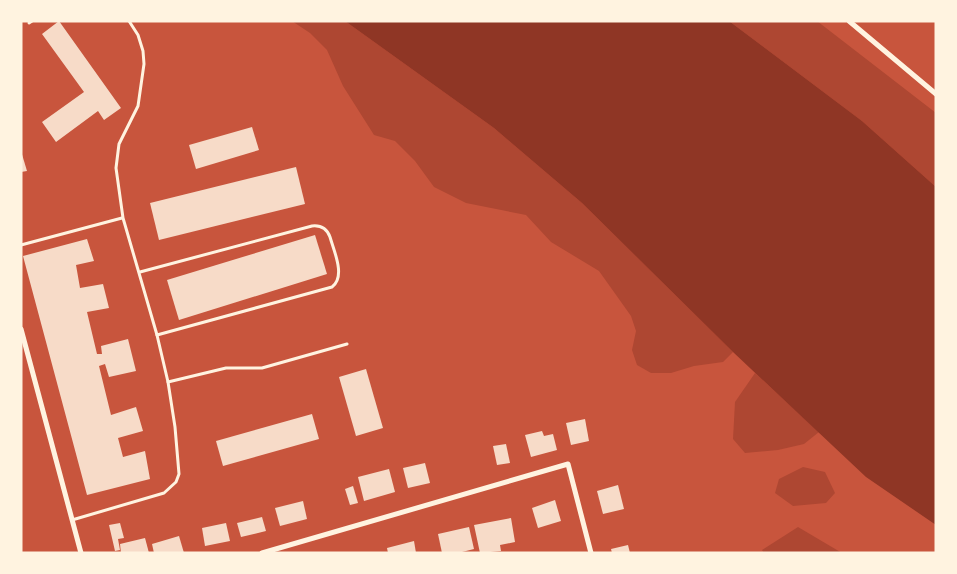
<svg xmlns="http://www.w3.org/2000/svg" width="957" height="574" viewBox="0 0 957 574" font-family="'IBM Plex Sans',sans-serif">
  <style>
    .green { fill: #ae4732 }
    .water { fill: #8f3625 }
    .building { fill: #f7dbc8 }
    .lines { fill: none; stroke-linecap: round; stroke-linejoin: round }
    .service { stroke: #fff3e0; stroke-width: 3 }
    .minor { stroke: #fff3e0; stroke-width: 5 }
  </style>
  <rect width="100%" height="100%" fill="#c8553d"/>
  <g class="green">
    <polygon points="292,21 345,21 494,128 582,203 733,352 723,362 694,366 671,373 651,373 637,365 632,350 636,331 631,316 599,271 551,242 526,215 466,203 434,187 415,161 395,141 374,135 343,86 327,50 310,33"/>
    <polygon points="729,21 817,21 936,113 936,187 862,121"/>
    <polygon points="755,373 819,432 804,444 778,450 745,453 733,439 735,402"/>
    <polygon points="803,467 825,472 835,493 826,503 793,506 775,493 779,479"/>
    <polygon points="798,527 842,553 764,553 762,550"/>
  </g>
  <polygon class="water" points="345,21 729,21 862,121 936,187 936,525 866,477 733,352 582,203 494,128"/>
  <g class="building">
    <polygon points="59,21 121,108 104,120 98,111 56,142 42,122 84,92 42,34"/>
    <polygon points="252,127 259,150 196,169 189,145"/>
    <polygon points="21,151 27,171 21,172"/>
    <polygon points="296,167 305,204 159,240 150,203"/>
    <polygon points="315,235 327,274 179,320 167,280"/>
    <polygon points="87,239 94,261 76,265 80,288 103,284 109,308 87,312 97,354 102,354 101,346 128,339 136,371 109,377 105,364 99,366 111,415 136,407 143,431 118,438 123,457 145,451 150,479 87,495 23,256"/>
    <polygon points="366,369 383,428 356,436 339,377"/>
    <polygon points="312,414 319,439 223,466 216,441"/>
    <polygon points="585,419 589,441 571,445 566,423"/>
    <polygon points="542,431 544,436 553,434 557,450 531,457 525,435"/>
    <polygon points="506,444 510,463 497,465 493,446"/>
    <polygon points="425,463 430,483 408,488 403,468"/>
    <polygon points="389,469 395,492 364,501 358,477"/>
    <polygon points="618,485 624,509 603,514 597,491"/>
    <polygon points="353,486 358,503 350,505 345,489"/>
    <polygon points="555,500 561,521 538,528 532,508"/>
    <polygon points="303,501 307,519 280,526 275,508"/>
    <polygon points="262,517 266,531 241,537 237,523"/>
    <polygon points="511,518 515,542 500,545 501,551 480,553 474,525"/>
    <polygon points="120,523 124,538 118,539 120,550 115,551 109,525"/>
    <polygon points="226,523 230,541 205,546 202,528"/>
    <polygon points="469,527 474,549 458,553 442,553 438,534"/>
    <polygon points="179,536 184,553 154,553 152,544"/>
    <polygon points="145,538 149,553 121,553 120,544"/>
    <polygon points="414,541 416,553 388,553 387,548"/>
    <polygon points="628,545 630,553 612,553 611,549"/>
  </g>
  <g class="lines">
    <g class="service">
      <polyline points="29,23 32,21"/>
      <polyline points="21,245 122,218"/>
      <path d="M 140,272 L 312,226 C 321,225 327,229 330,237 C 334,251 346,277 332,287 L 157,335"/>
      <polyline points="168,382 226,368 262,368 347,344"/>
      <polyline points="72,520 164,493 176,482 179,474 175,427 168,382 157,335 123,218 116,168 119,144 138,106 144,64 143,51 138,35 129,21"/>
    </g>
    <g class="minor">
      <polyline points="849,21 936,94"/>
      <polyline points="21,329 81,553"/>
      <polyline points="262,553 568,464 591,553"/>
    </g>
  </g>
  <rect width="957" height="574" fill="none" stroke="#fff3e0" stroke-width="45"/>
</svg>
